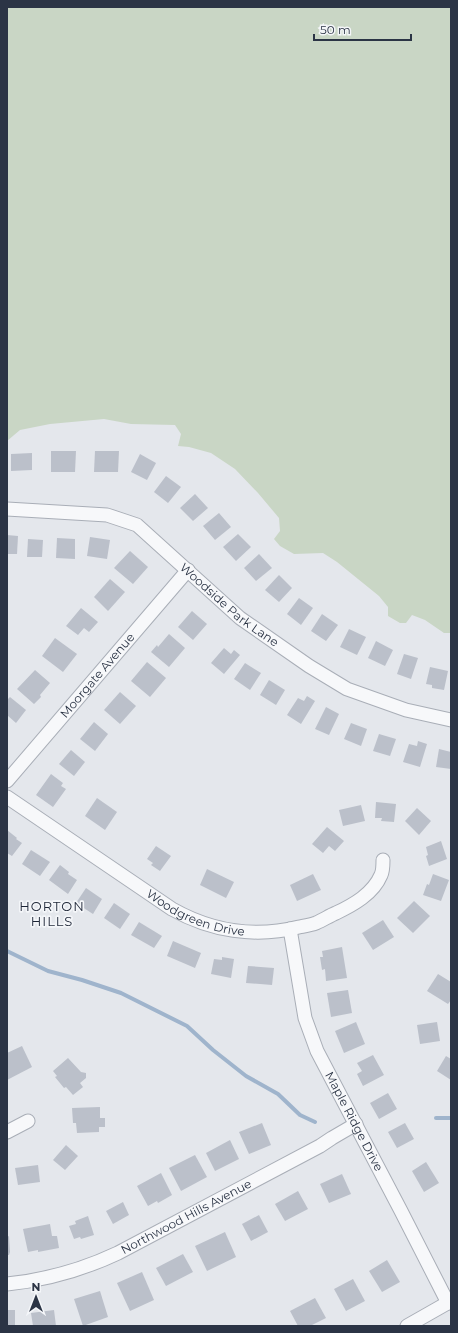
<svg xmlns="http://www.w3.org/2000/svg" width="458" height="1333" viewBox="0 0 458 1333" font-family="Montserrat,sans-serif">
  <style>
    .green { fill: #c9d6c5 }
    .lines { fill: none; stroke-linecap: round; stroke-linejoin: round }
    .stream { stroke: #9fb4cc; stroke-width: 4 }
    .building { fill: #bbc0ca }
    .street-casing { stroke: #a9aeb7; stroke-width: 15 }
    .street { stroke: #f7f8fa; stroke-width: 13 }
    .labels { text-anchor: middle; stroke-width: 3.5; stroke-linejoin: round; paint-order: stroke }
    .street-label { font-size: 12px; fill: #2b3445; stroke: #f4f6f9 }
    .neighbourhood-label { font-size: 13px; letter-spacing: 1px; fill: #1d2536; stroke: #f4f6f9 }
  </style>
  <rect width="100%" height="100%" fill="#e4e7ec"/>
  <polygon class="green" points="7,7 451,7 451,633 444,633 425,620 412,615 406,623 400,623 388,616 388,607 379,596 337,562 323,553 294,554 280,546 274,539 280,531 279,518 258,493 235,469 211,453 189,447 178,446 181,434 175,425 131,424 104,419 50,424 20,430 7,441"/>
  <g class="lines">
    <g class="stream">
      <polyline points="7,951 48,971 82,980 121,993 187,1026 213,1050 246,1076 278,1094 300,1115 315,1122"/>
      <polyline points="436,1118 451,1118"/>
    </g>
  </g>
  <g class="building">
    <polygon points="51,451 76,451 75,472 51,472"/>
    <polygon points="95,451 119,451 118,472 94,472"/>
    <polygon points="32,453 32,470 11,471 11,454"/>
    <polygon points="140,454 156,463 147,480 131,472"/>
    <polygon points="166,476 181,487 168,503 154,492"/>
    <polygon points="195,494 208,508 193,521 180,508"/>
    <polygon points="219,513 231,527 215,540 203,526"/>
    <polygon points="238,534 251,547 236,561 223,547"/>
    <polygon points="7,535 18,536 17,554 7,554"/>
    <polygon points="90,537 110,540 107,559 87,556"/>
    <polygon points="57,538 75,539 75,559 56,558"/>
    <polygon points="28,539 43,540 42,557 27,557"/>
    <polygon points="130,551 148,567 133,584 114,568"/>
    <polygon points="259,554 272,568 256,581 244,568"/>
    <polygon points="279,575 292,588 279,602 265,590"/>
    <polygon points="110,579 125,592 108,611 94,597"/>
    <polygon points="299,598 313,608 301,625 287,614"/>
    <polygon points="81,608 98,622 89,632 84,628 78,635 66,626"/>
    <polygon points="192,611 207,624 193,640 178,627"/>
    <polygon points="322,614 338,625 326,641 311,631"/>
    <polygon points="349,629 366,637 357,655 340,647"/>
    <polygon points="169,634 185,648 169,667 151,652 157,645 158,647"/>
    <polygon points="55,638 77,654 63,672 42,656"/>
    <polygon points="376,641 393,650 385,666 368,658"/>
    <polygon points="224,648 231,654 234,650 240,655 224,674 211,663"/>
    <polygon points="404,654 418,658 411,679 397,674"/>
    <polygon points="147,662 166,678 150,697 131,681"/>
    <polygon points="245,663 261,673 250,690 234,679"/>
    <polygon points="430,667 448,671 444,690 432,688 432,685 426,684"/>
    <polygon points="35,670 50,683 40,695 41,697 34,704 17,689"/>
    <polygon points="269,680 285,690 276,705 260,695"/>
    <polygon points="120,692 136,706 120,724 104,710"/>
    <polygon points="307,696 315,701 301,724 287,715 298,698 304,701"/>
    <polygon points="10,697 26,710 16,723 7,715 7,700"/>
    <polygon points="326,707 339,714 329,735 315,729"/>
    <polygon points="94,722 108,734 95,751 80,739"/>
    <polygon points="351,723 367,729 361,746 344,739"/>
    <polygon points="379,734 396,739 390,756 373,751"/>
    <polygon points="418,741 427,744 420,767 403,762 409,744 417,746"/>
    <polygon points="439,749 451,752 451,769 436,767"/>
    <polygon points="71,750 85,762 74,776 59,764"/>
    <polygon points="51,774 63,783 61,786 66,789 53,807 36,795"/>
    <polygon points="97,798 117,812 105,830 85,816"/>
    <polygon points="376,802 396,804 394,822 381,821 382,818 375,818"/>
    <polygon points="361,805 365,821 343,826 339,810"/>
    <polygon points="417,808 431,821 419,835 405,821"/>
    <polygon points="327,827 344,841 335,851 329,846 323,853 312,844"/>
    <polygon points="7,830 17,838 16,839 22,843 12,856 7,853"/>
    <polygon points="441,841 447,859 429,866 426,856 428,855 426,847"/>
    <polygon points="156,846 171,856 160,871 151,865 153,863 147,859"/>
    <polygon points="31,850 50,862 40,876 22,864"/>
    <polygon points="60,865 69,872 68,874 77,880 68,894 49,880"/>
    <polygon points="207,869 234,882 226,898 200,885"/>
    <polygon points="313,874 321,890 297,901 290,885"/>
    <polygon points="433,874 449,880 441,901 423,895 427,884 429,885"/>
    <polygon points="86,888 102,899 93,914 76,903"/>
    <polygon points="414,901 430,916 413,933 397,918"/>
    <polygon points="114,903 130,914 120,929 104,918"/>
    <polygon points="383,920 394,937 373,950 362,933"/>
    <polygon points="139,922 162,936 154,948 131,935"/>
    <polygon points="173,941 201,953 195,968 167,956"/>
    <polygon points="342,947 347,978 326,981 325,969 322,970 320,957 323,957 322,951"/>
    <polygon points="222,957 234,959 231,978 211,974 214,959 222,960"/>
    <polygon points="248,966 274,968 272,985 246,983"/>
    <polygon points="438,974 451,982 451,1000 448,1004 427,991"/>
    <polygon points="348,990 352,1013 331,1017 327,993"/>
    <polygon points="356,1022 365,1044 344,1053 335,1031"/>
    <polygon points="437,1022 440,1041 420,1044 417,1025"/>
    <polygon points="22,1046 32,1067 7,1080 7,1053"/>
    <polygon points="373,1055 384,1075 363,1086 357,1074 362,1071 357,1063"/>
    <polygon points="446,1056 451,1059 451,1080 437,1071"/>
    <polygon points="68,1058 81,1072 86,1073 86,1078 80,1083 83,1087 73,1095 66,1087 64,1088 55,1077 57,1076 53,1071"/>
    <polygon points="388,1093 397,1109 379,1119 370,1103"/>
    <polygon points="100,1107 100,1118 105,1118 105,1127 99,1127 99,1132 77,1133 76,1123 73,1123 72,1108"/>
    <polygon points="262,1123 271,1145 249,1154 239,1132"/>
    <polygon points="405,1123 414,1139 397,1148 388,1132"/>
    <polygon points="230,1140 239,1159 215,1171 206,1153"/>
    <polygon points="66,1145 78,1156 65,1170 53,1160"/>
    <polygon points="195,1155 207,1177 181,1191 169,1168"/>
    <polygon points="426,1162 439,1183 424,1192 412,1171"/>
    <polygon points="38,1165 40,1182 18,1185 15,1168"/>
    <polygon points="161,1173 172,1195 158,1203 157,1201 148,1206 137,1186"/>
    <polygon points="342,1174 351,1194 329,1203 320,1184"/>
    <polygon points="298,1191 308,1209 285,1221 275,1204"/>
    <polygon points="123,1202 129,1215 113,1224 106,1211"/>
    <polygon points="259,1215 268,1232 251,1241 242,1224"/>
    <polygon points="88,1216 94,1235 81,1239 80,1237 74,1239 69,1226 76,1224 75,1221"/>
    <polygon points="50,1224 52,1236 57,1236 59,1248 38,1252 38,1250 28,1252 23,1229"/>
    <polygon points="225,1232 236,1257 207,1271 195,1246"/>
    <polygon points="9,1236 10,1252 9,1255 7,1255 7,1237"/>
    <polygon points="183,1254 193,1272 166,1286 156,1268"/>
    <polygon points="387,1260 400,1282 382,1292 369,1271"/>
    <polygon points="142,1272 154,1300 130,1311 117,1283"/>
    <polygon points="353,1279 365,1301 346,1311 334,1289"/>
    <polygon points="100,1291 108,1317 83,1326 74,1299"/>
    <polygon points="315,1298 326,1318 310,1326 298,1326 290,1311"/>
    <rect x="7" y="1310" width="8" height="16"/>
    <polygon points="54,1310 56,1326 33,1326 31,1313"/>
  </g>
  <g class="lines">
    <defs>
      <g id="street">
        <path id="s1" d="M 7,509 L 107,515 L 137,525 L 240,618 L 309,666 L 347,689 L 406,710 L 451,720"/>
        <path id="s2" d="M 7,781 L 188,570"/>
        <path id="s3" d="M 7,797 L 172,909 C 211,931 255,938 299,927 C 304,926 311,925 316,923 C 323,920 329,916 336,913 C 353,905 373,894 381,875 C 383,871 383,865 383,860"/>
        <path id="s4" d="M 290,929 L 305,1018 L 317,1051 L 401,1211 L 448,1303"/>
        <polyline points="7,1132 28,1121"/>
        <path id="s5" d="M 7,1284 C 47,1280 82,1270 118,1253 L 320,1146 L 332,1138 L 356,1124"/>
        <polyline points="407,1326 451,1301"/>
      </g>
    </defs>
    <use href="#street" class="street-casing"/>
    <use href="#street" class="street"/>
  </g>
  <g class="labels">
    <g class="street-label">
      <text dy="4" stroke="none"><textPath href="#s1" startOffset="254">Woodside Park Lane</textPath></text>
      <text dy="4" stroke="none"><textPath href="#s2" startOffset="139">Moorgate Avenue</textPath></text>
      <text dy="4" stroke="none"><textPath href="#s3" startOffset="223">Woodgreen Drive</textPath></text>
      <text dy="4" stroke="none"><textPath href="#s4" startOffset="205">Maple Ridge Drive</textPath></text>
      <text dy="4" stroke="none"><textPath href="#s5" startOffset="193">Northwood Hills Avenue</textPath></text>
    </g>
    <g class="neighbourhood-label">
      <text x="52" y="911">HORTON<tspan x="52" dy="15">HILLS</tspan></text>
    </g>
  </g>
  <rect width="458" height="1333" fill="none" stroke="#2b3445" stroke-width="16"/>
  <g transform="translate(36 1297)" stroke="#f4f6f9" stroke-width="3" paint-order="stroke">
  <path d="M0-3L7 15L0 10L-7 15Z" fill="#2b3445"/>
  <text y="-6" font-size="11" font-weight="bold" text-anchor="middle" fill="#2b3445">N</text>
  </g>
  <path d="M314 34v6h97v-6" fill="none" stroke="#2b3445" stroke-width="2"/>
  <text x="320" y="34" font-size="12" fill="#2b3445" stroke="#f4f6f9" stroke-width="3" paint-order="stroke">50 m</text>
</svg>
